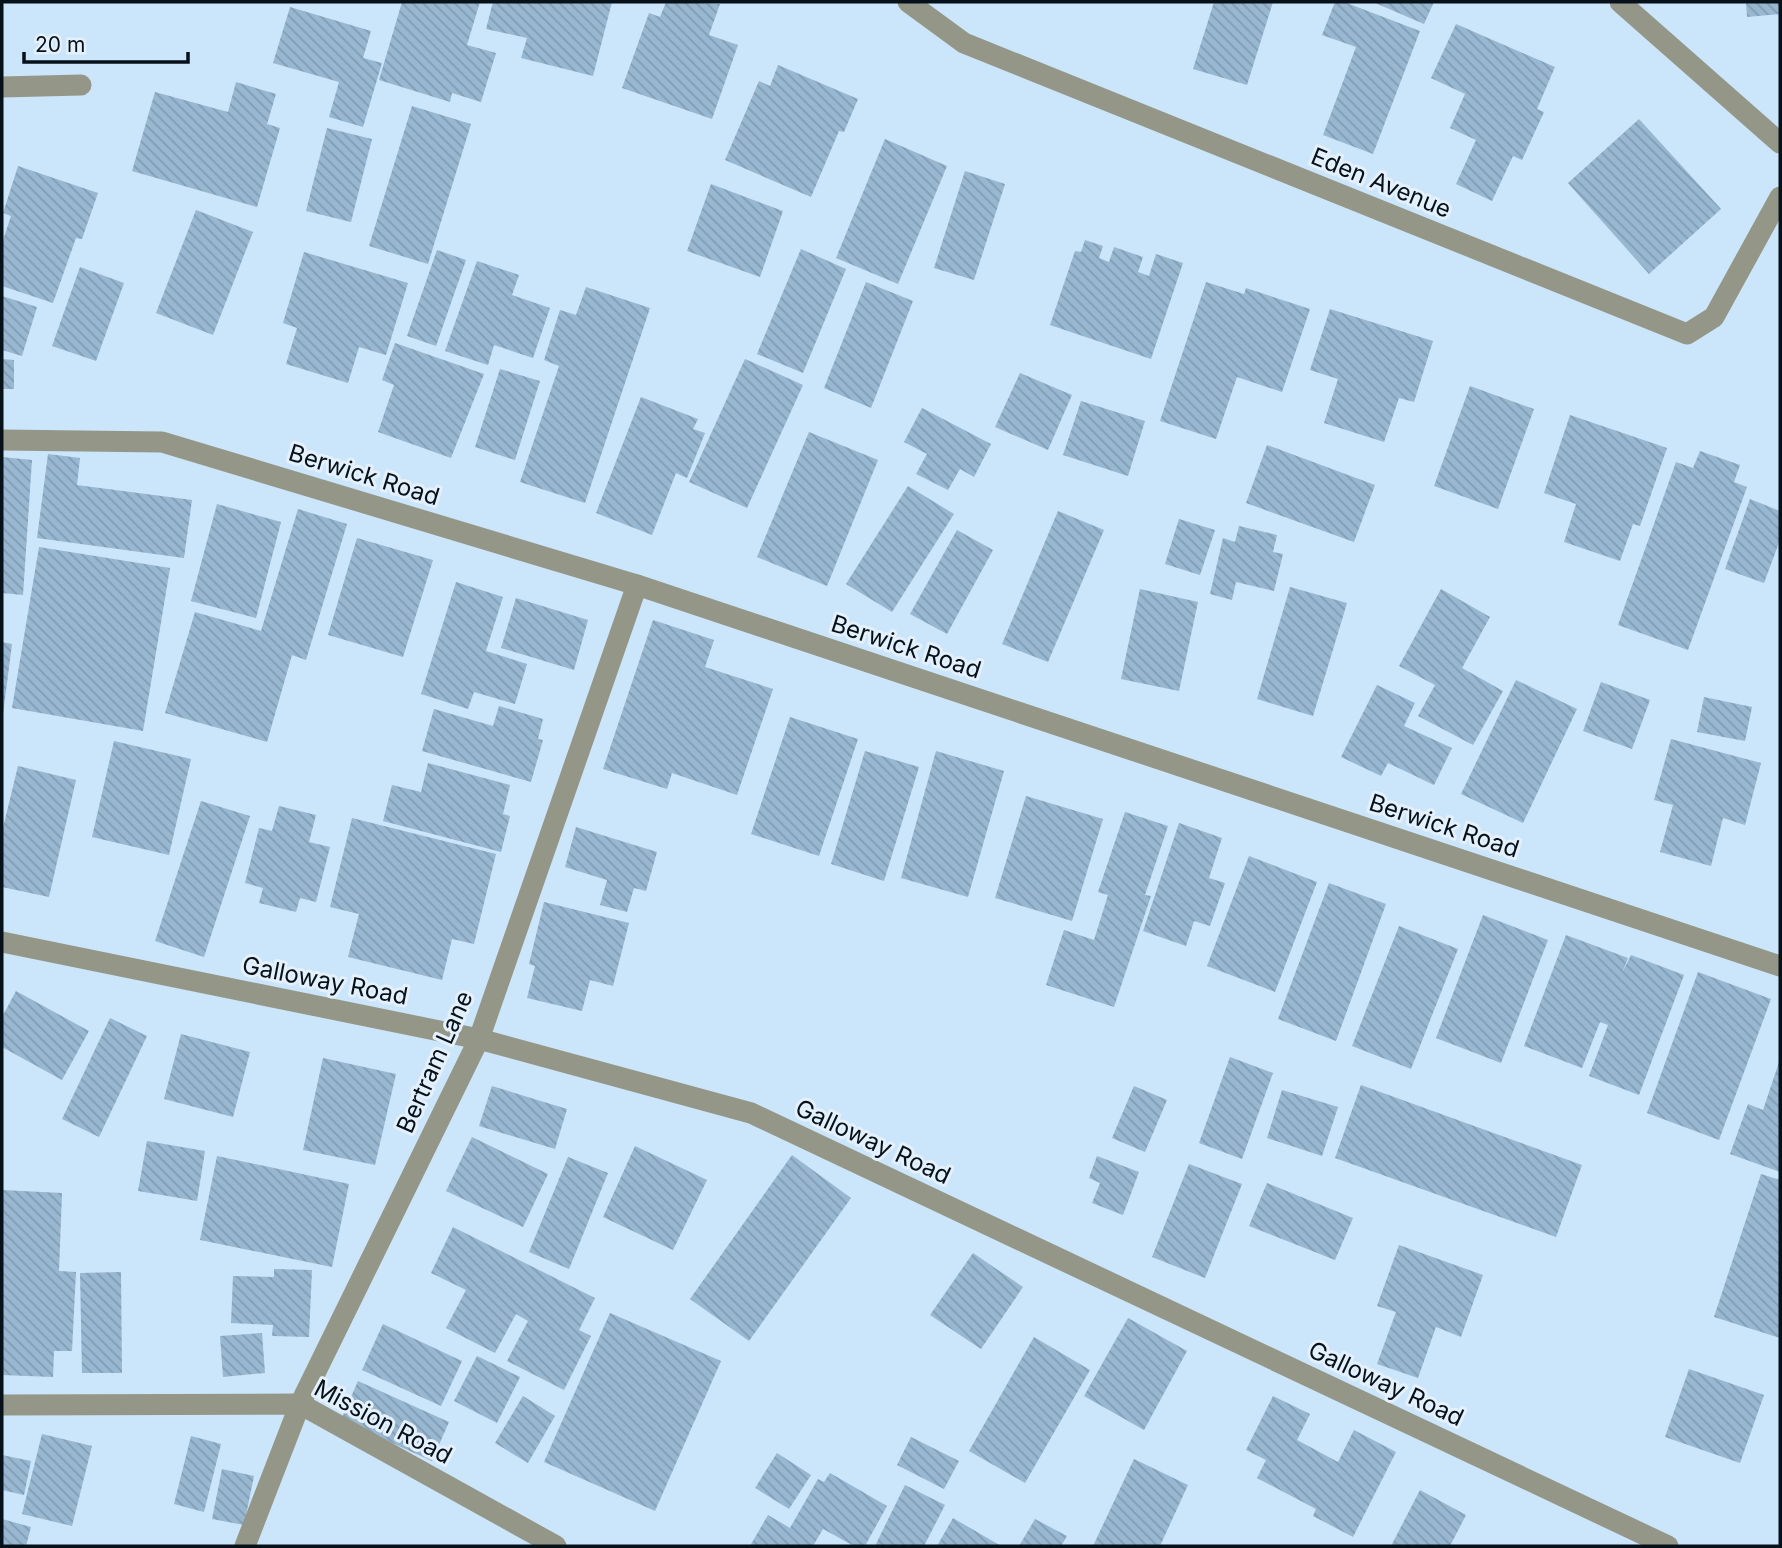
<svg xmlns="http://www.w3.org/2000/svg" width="1782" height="1548" viewBox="0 0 1782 1548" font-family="Inter,sans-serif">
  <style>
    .building { fill: url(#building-back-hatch) }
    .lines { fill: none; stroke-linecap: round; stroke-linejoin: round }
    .minor { stroke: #949788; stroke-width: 21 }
    .labels { text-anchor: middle; stroke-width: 6; stroke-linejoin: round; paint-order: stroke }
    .street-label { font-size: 24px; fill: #06111a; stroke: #e4f0fb }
  </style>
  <defs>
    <pattern id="building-back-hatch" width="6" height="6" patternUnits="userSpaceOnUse" patternTransform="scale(1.75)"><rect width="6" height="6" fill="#98b7d0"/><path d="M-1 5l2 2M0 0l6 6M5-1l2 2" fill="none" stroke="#829cb2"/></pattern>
  </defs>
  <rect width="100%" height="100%" fill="#cbe5fa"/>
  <g class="building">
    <polygon points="402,2 480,2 467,45 496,53 481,102 452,93 450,102 379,80"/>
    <polygon points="493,2 612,2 593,76 521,58 527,38 486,29"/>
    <polygon points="666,2 720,4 709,35 738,45 712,119 622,88 649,13 660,17"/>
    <polygon points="1214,2 1273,2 1247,85 1193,69"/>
    <polygon points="1335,2 1344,2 1420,31 1373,154 1323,135 1356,47 1322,35"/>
    <polygon points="1373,2 1434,2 1424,24"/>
    <polygon points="1746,2 1780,2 1780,14 1747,17"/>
    <polygon points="290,7 371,31 363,58 382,63 363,127 329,117 339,82 273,63"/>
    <polygon points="1456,24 1555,67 1537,109 1544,112 1522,160 1513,156 1492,201 1456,184 1476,140 1450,128 1465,94 1431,78"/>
    <polygon points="778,65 858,99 844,132 839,131 811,197 725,160 759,81 770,86"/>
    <polygon points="236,82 276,94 267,124 280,128 257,207 132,171 155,92 228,112"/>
    <polygon points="412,106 471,124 428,264 369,246"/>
    <polygon points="1639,119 1721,209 1649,274 1568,183"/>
    <polygon points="327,128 372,139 351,222 306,211"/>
    <polygon points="885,139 947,166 898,284 836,258"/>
    <polygon points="18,166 98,193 82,239 76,238 53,303 2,286 2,243 11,216 3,213"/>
    <polygon points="965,171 1005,184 974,280 934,268"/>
    <polygon points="711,184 783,211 760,277 687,251"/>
    <polygon points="196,210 253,232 213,335 156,313"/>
    <polygon points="1085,240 1103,246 1099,258 1109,262 1114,247 1143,257 1138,272 1149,276 1156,254 1183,263 1151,359 1050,325 1075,251 1081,252"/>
    <polygon points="801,249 846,269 803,373 757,354"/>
    <polygon points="437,250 466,260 436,346 407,336"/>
    <polygon points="304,252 408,283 386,355 359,347 348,383 286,364 297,328 283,323"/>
    <polygon points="477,261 519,275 512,295 550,308 533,358 494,345 488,365 445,351"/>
    <polygon points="80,267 124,283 96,361 52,346"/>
    <polygon points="866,282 913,301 871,408 824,388"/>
    <polygon points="1206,282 1244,294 1246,288 1310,309 1282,392 1237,377 1216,439 1160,421"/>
    <polygon points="586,287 650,308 585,503 520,482 559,366 544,360 560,310 576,315"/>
    <polygon points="2,296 37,307 22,356 2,350"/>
    <polygon points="1330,309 1433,341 1414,402 1399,398 1384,442 1324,423 1338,379 1310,370"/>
    <polygon points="395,343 484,374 451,458 378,432 394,385 382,380"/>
    <polygon points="2,359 14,360 14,389 2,389"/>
    <polygon points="745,359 803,385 747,508 689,482"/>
    <polygon points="500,369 540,381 515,460 475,447"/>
    <polygon points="1020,373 1072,395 1048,450 995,427"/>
    <polygon points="1470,386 1534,409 1498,509 1434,486"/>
    <polygon points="641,397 698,419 693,429 705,433 687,478 676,473 652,535 596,513"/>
    <polygon points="1081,401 1145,421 1128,476 1063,455"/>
    <polygon points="922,408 991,444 974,477 960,469 948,490 916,474 927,454 904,442"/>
    <polygon points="1570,415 1667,448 1640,526 1633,524 1620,561 1564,542 1576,504 1544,493"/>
    <polygon points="809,432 878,460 827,586 757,557"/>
    <polygon points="1267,445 1375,485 1354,542 1246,503"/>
    <polygon points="1700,451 1740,465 1734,482 1747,487 1688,650 1618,625 1676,462 1693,468"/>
    <polygon points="48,454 80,458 77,485 192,500 184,558 37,538"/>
    <polygon points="2,457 32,460 23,595 2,593"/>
    <polygon points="908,486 954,514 892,612 846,584"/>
    <polygon points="1750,499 1780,511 1780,540 1764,583 1725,569"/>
    <polygon points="217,504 281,522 256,618 191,601"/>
    <polygon points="298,509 347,524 306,660 292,655 267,742 165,713 195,612 261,631"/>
    <polygon points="1058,511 1104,530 1048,662 1002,644"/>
    <polygon points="1179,519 1215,530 1200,575 1165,564"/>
    <polygon points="1239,526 1277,535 1273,552 1283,554 1274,591 1236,582 1232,600 1210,594 1223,538 1235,542"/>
    <polygon points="957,530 993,550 947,634 910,614"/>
    <polygon points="357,538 433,560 403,657 328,635"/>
    <polygon points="39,547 170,568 143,731 12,708"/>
    <polygon points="456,582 503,597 486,651 527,664 515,704 474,692 468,709 421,694"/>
    <polygon points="1290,587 1347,603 1313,716 1257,699"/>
    <polygon points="1140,589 1198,602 1179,691 1121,679"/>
    <polygon points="1441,589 1490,617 1462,668 1503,691 1473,745 1418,716 1435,685 1399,666"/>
    <polygon points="516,598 588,620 574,670 501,648"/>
    <polygon points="653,620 714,640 705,667 773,689 737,795 672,773 667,789 603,769"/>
    <polygon points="2,642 12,644 3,714 2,713"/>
    <polygon points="1516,680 1577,709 1523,823 1461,794"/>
    <polygon points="1601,682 1650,700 1632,749 1583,731"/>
    <polygon points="1377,685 1415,703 1404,726 1452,748 1434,785 1388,763 1381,776 1341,757"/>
    <polygon points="1704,697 1752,707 1745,741 1697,732"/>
    <polygon points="499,706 543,719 538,739 543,740 531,782 422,751 434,709 493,726"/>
    <polygon points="790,717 858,739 819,856 751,834"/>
    <polygon points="1671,739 1761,763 1745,825 1723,818 1711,866 1660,852 1673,805 1654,800"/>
    <polygon points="114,741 191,759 169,855 92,837"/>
    <polygon points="865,751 919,767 884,881 831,864"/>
    <polygon points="936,751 1004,771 968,897 901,878"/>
    <polygon points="428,763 510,785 503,814 510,816 501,852 383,821 392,785 421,792"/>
    <polygon points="18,766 76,780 49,897 2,887 2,832"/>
    <polygon points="1026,796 1103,819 1072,921 995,898"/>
    <polygon points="201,801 250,816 204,957 155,941"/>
    <polygon points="279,806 316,815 309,842 330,847 316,902 300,898 296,912 259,903 263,888 245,883 259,828 272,831"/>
    <polygon points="1125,812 1168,826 1145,895 1151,896 1114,1007 1046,985 1064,930 1094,940 1108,895 1098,892"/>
    <polygon points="352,818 496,854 474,944 452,939 442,980 348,957 359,914 330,907"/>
    <polygon points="1179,823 1222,838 1209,878 1225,883 1210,926 1194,921 1186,946 1143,931"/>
    <polygon points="576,827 657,852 646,891 634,888 627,912 600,905 607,880 565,867"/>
    <polygon points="1249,856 1317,882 1275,992 1207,966"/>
    <polygon points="1329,883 1386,904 1336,1041 1278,1019"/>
    <polygon points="544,902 629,923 613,986 590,980 582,1011 527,998 535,966 529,964"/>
    <polygon points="1483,915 1548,940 1501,1063 1436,1038"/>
    <polygon points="1399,926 1458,949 1411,1069 1352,1046"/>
    <polygon points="1566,935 1628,958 1622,973 1631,955 1684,975 1639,1095 1589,1076 1608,1025 1600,1022 1582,1068 1524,1046"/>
    <polygon points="1698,972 1771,999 1719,1140 1647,1113"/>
    <polygon points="16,991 89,1031 62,1080 2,1047 2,1017"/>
    <polygon points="110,1018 147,1036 99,1137 62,1119"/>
    <polygon points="181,1034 250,1052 233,1117 164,1099"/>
    <polygon points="1230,1057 1273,1073 1242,1159 1199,1143"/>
    <polygon points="323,1058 396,1074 375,1165 303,1150"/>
    <polygon points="1780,1059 1780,1172 1730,1154 1748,1104 1763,1110"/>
    <polygon points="1361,1085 1582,1165 1556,1237 1335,1158"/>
    <polygon points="492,1086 567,1109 555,1149 479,1126"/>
    <polygon points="1134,1086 1167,1100 1145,1152 1112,1138"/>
    <polygon points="1282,1090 1338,1107 1322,1156 1267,1138"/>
    <polygon points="472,1137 548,1174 523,1227 446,1191"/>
    <polygon points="147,1141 205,1151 197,1201 138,1191"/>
    <polygon points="635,1146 707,1180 673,1250 603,1217"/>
    <polygon points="792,1155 851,1198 749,1341 690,1299"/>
    <polygon points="217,1156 349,1184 332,1267 200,1240"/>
    <polygon points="1097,1156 1139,1172 1123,1215 1092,1203 1100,1183 1089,1178"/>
    <polygon points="568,1157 608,1173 569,1269 529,1252"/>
    <polygon points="1189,1164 1242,1184 1205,1278 1152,1257"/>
    <polygon points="1761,1174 1780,1180 1780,1338 1714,1317"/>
    <polygon points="1267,1183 1353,1218 1335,1260 1249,1226"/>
    <polygon points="2,1190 62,1193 59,1271 76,1272 72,1351 54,1351 53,1377 2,1375"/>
    <polygon points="453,1227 595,1298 579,1330 591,1336 564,1390 507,1361 528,1321 516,1314 495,1353 446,1328 466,1290 431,1273"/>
    <polygon points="1399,1245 1483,1275 1461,1337 1436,1327 1418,1378 1377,1364 1396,1312 1377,1306"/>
    <polygon points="973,1253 1023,1287 981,1349 930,1315"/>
    <polygon points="274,1269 312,1270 309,1337 272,1336 273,1325 231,1323 233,1276 274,1277"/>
    <polygon points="121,1272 122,1373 82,1373 80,1273"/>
    <polygon points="610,1313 721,1361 655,1511 544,1462"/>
    <polygon points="1128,1318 1187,1351 1144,1430 1084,1396"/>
    <polygon points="383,1324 462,1361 441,1406 362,1370"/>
    <polygon points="262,1333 265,1373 223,1377 220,1336"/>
    <polygon points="1034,1337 1090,1370 1025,1483 969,1451"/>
    <polygon points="477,1356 520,1377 497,1423 454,1401"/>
    <polygon points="1689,1369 1764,1395 1740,1463 1665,1437"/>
    <polygon points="358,1381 449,1422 432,1461 341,1420"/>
    <polygon points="523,1396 555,1416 528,1463 495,1443"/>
    <polygon points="1273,1396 1310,1414 1297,1440 1338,1462 1354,1430 1396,1452 1353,1537 1313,1516 1316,1509 1257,1478 1266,1460 1246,1450"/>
    <polygon points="42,1434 92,1446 72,1526 22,1514"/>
    <polygon points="191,1436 221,1444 204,1512 174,1504"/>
    <polygon points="911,1437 959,1461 944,1489 897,1465"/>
    <polygon points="777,1453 811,1475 789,1509 755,1488"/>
    <polygon points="2,1455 31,1461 24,1495 2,1490"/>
    <polygon points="1134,1459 1188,1485 1160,1546 1093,1546"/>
    <polygon points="222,1469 254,1476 244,1525 212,1519"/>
    <polygon points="830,1473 887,1506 865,1546 854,1546 823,1529 813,1546 750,1546 768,1515 790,1528 818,1479 824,1482"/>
    <polygon points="905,1485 945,1505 924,1546 875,1546"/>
    <polygon points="1420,1490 1466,1515 1450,1546 1391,1546"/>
    <polygon points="953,1518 1001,1546 937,1546"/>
    <polygon points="2,1519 31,1527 26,1546 2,1545"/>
    <polygon points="1035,1519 1067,1536 1061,1546 1019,1546"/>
  </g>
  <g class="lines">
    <g class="minor">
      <polyline points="908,2 964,43 1687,334 1714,317 1780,197"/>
      <polyline points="1620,2 1780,143"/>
      <polyline points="2,87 81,85"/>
      <polyline points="2,440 162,442 637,585 1780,966"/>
      <polyline points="2,942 479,1039 751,1113 1668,1546"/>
      <polyline points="2,1405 300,1404 556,1546"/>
      <polyline points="245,1546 300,1404 479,1039 637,585"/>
    </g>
  </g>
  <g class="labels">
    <g class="street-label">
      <text transform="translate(1381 183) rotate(22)" y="8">Eden Avenue</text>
      <text transform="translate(364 475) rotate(17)" y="8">Berwick Road</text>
      <text transform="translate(906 647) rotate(18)" y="8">Berwick Road</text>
      <text transform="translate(1444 826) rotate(18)" y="8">Berwick Road</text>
      <text transform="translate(325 981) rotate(11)" y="8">Galloway Road</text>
      <text transform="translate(435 1062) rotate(-66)" y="8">Bertram Lane</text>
      <text transform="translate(873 1142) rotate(25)" y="8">Galloway Road</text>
      <text transform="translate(1386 1384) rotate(25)" y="8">Galloway Road</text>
      <text transform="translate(383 1422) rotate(28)" y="8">Mission Road</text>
    </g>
  </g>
  <rect width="1782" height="1548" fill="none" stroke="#06111a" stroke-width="7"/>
  <path d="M24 52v10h164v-10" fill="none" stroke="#06111a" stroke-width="3.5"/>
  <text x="35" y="52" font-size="21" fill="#06111a" stroke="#e4f0fb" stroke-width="5" paint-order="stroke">20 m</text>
</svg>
